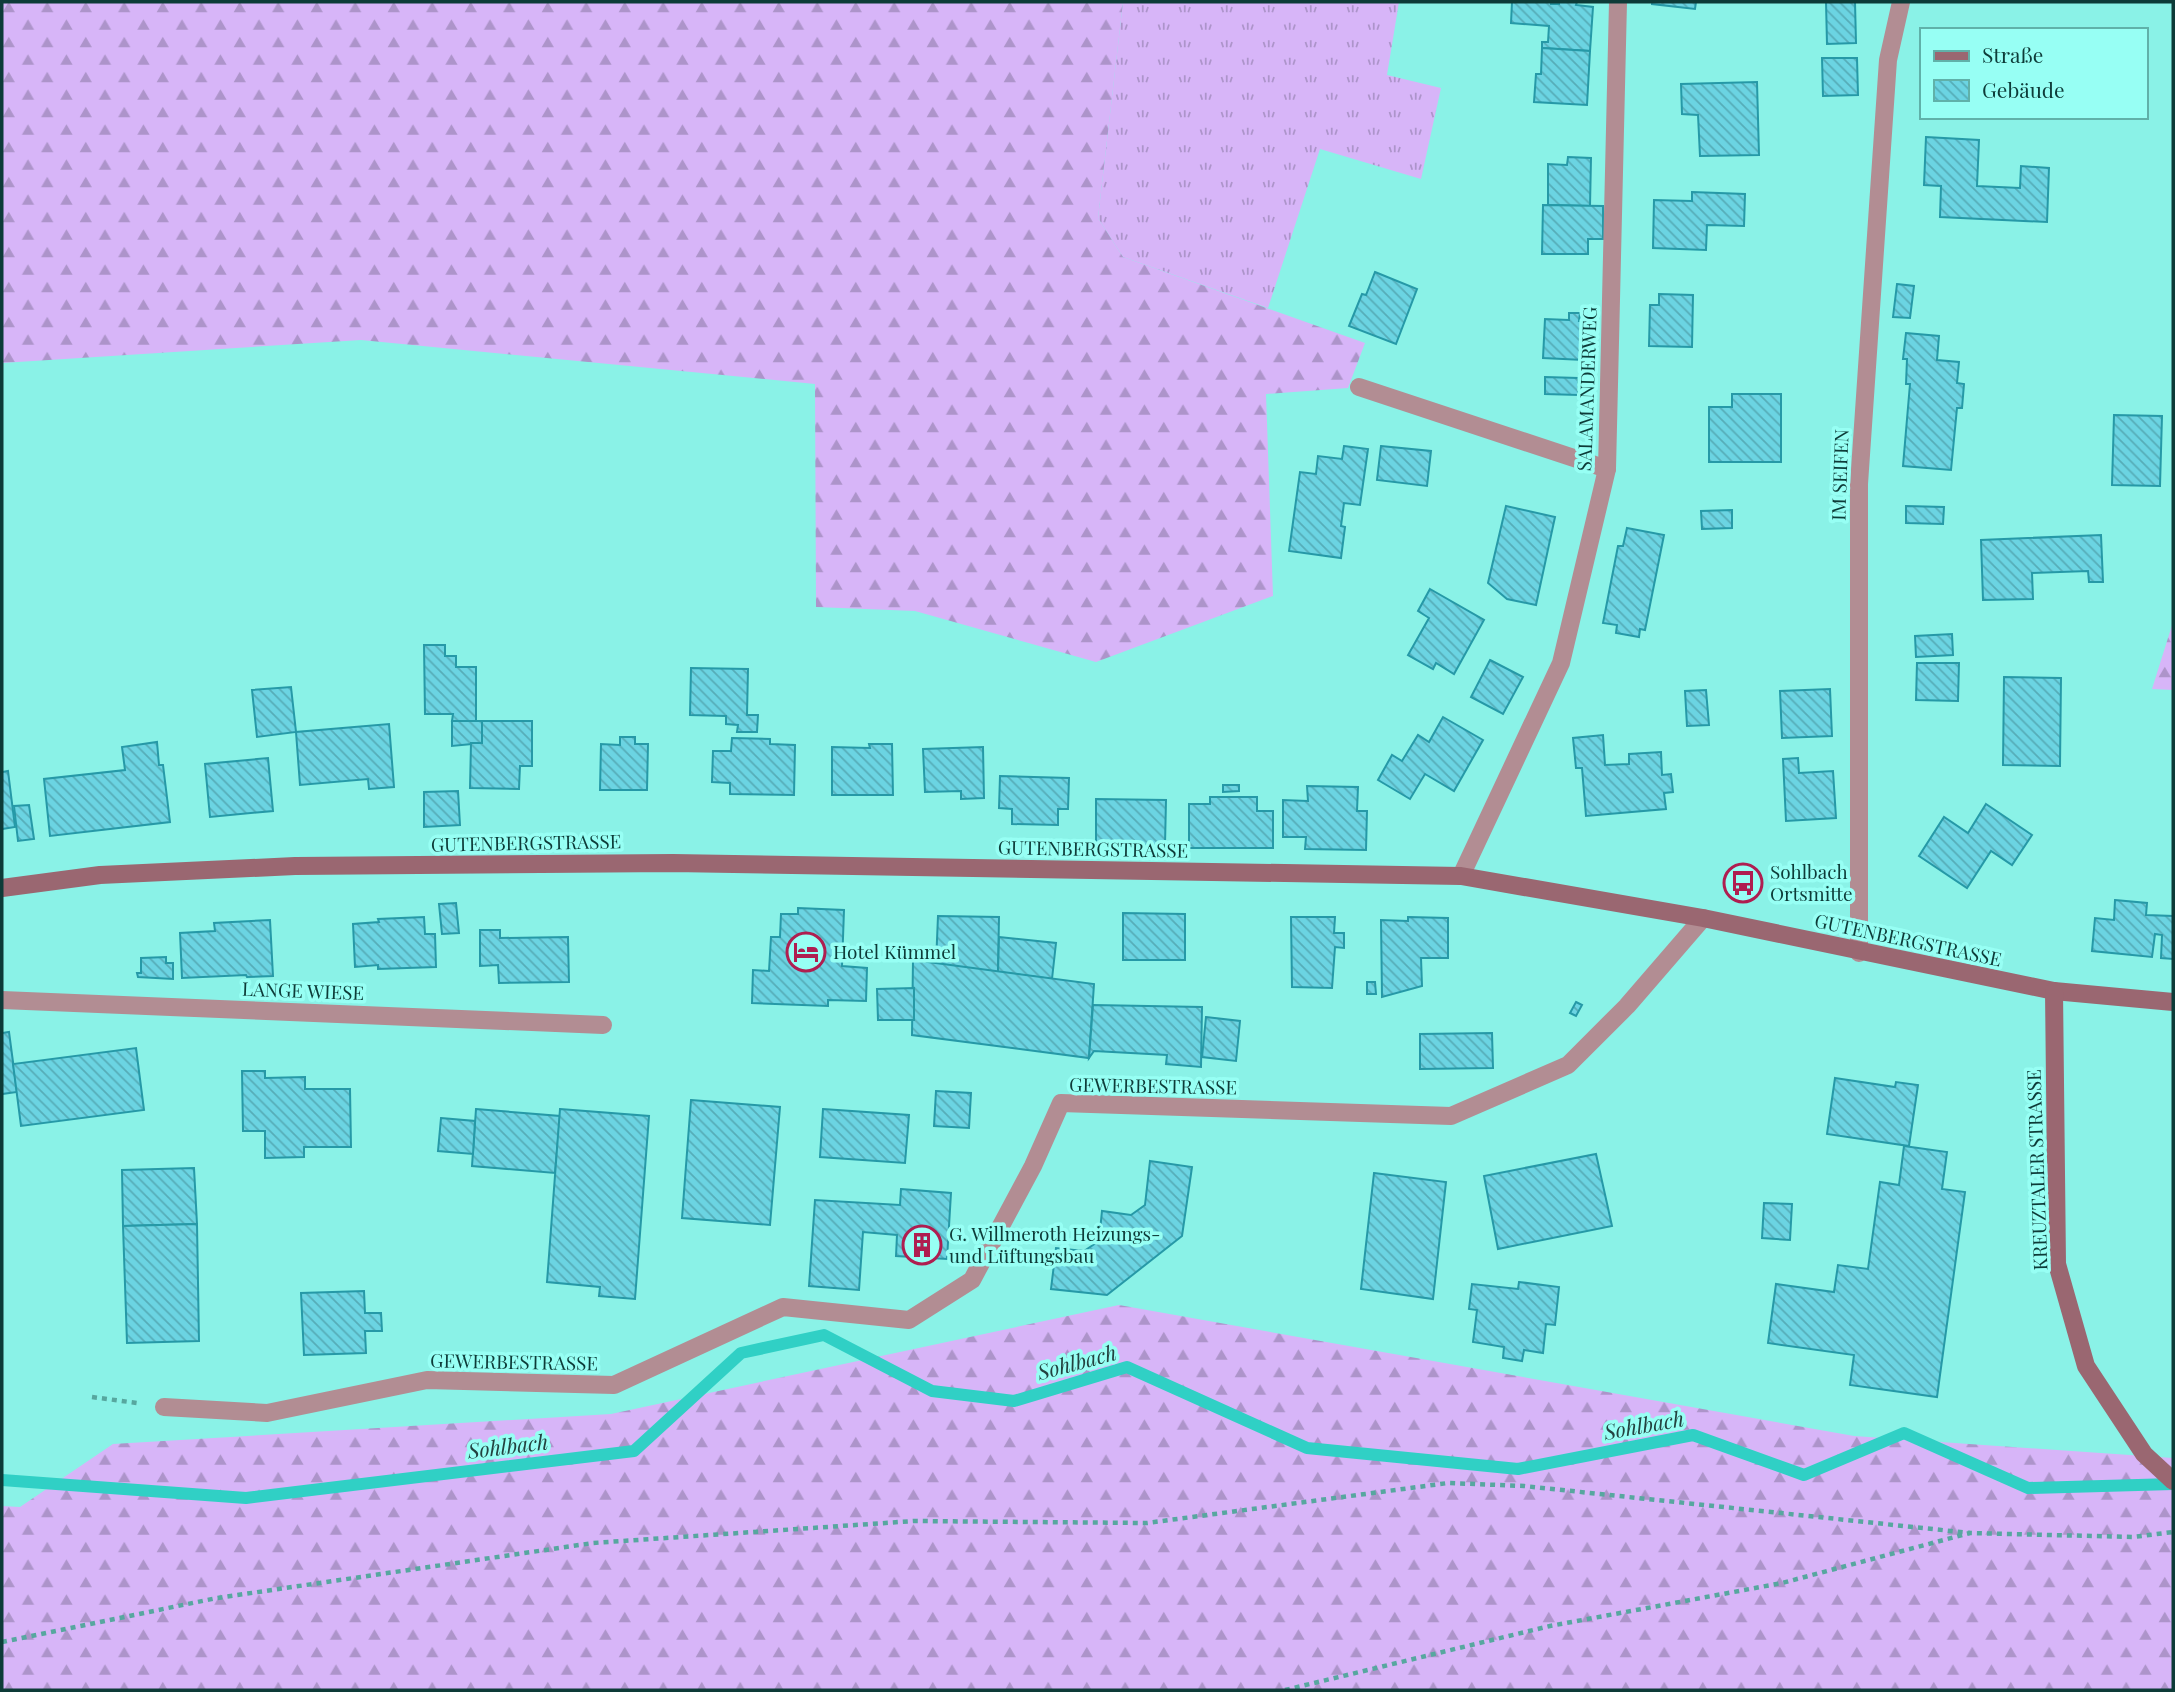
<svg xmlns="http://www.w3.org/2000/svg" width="2175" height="1692" viewBox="0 0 2175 1692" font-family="'Playfair Display',serif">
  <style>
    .grass { fill: url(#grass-tufts) }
    .forest { fill: url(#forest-firs) }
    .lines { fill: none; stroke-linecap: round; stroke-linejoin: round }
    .stream { stroke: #30d0c5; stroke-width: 12 }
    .building { fill: url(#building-back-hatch); stroke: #2699a7; stroke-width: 2 }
    .path { stroke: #57a79f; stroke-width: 4.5; stroke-dasharray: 5 5; stroke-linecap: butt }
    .lane { stroke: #b28d93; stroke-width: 18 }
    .street { stroke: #b28d93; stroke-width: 18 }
    .secondary { stroke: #9a6771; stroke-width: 18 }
    .labels { text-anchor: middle; stroke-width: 7; stroke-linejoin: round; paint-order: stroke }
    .street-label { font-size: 19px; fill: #0d3b38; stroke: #97fff4 }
    .poi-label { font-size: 19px; fill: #0d3b38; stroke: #97fff4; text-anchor: start }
    .water-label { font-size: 21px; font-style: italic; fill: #23423f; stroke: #97fff4 }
  </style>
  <defs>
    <pattern id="grass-tufts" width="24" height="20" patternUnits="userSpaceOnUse" patternTransform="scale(1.75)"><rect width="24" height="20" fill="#d7b5f8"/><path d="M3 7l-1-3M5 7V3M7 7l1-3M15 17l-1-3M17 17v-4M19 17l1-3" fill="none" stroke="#ad94ca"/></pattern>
    <pattern id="forest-firs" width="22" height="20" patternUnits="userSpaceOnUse" patternTransform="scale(1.75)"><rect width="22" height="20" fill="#d7b5f8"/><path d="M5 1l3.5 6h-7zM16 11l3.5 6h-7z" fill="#ad94ca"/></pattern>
    <pattern id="building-back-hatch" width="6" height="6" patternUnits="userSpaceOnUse" patternTransform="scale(1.75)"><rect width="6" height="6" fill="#6bd4e2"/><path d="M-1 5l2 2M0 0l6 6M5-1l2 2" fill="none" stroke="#56adb8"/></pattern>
  </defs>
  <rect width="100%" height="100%" fill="#8af2e7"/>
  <polygon class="grass" points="1123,2 1399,2 1387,75 1441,88 1421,179 1320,149 1268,308 1123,257 1098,218"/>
  <g class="forest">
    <polygon points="2,2 1123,2 1098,218 1123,257 1365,343 1348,388 1266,394 1273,596 1096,662 915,611 816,607 815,384 361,340 2,363"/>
    <polygon points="2173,622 2173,690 2152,689"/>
    <polygon points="1119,1305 1854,1436 2173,1458 2173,1690 2,1690 2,1506 20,1507 113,1444 611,1414"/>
  </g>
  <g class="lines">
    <polyline class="stream" points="2,1480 246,1498 634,1451 741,1353 824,1335 932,1391 1014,1401 1127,1367 1307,1448 1518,1469 1693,1435 1804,1475 1904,1433 2028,1488 2173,1484"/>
  </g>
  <g class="building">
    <polygon points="1512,2 1551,2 1551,4 1559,4 1559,2 1577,2 1576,5 1593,7 1590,51 1542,48 1542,42 1548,42 1549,26 1511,23"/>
    <polygon points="1652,2 1696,2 1695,9 1652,4"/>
    <polygon points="1826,2 1855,2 1856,43 1827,44"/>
    <polygon points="1542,48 1590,51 1587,105 1534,102 1536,74 1541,74"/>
    <polygon points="1822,58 1857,58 1858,95 1823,96"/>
    <polygon points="1757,82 1759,155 1700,156 1698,115 1682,114 1681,84"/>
    <polygon points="1926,137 1979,140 1977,186 2020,188 2021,166 2049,168 2047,222 1940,217 1941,186 1924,185"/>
    <polygon points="1568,157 1591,158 1590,206 1548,205 1548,164 1567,165"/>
    <polygon points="1692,192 1745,194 1744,226 1707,225 1706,250 1653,248 1654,200 1692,201"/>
    <polygon points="1543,205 1603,206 1603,239 1588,239 1588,254 1542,254"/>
    <polygon points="1375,272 1417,289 1396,344 1349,326 1362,294 1366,295"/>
    <polygon points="1897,284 1914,286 1910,318 1893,317"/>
    <polygon points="1659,294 1693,295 1692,347 1649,346 1650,305 1659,305"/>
    <polygon points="1569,313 1580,313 1579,321 1585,321 1583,360 1543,358 1545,319 1569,320"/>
    <polygon points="1906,333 1939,336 1937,360 1959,362 1957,383 1964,384 1962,408 1957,408 1951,470 1903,466 1910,384 1906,384 1907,359 1903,359"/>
    <polygon points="1545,377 1578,378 1578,395 1545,394"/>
    <polygon points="1732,394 1781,394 1781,462 1709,462 1709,407 1732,407"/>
    <polygon points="2114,415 2162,416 2160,486 2112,485"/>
    <polygon points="1344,446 1368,449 1360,505 1344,503 1341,526 1345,527 1341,558 1289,551 1300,472 1316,474 1318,456 1342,459"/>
    <polygon points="1381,446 1431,451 1427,486 1377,480"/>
    <polygon points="1506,506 1555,517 1536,605 1507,599 1488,583"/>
    <polygon points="1906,506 1944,507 1943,524 1906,523"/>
    <polygon points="1732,510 1732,528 1702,529 1701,511"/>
    <polygon points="1627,528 1664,535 1645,630 1640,629 1639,637 1616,633 1617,625 1603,623 1618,546 1623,546"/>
    <polygon points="2101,535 2103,582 2089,582 2088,571 2032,573 2033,599 1983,600 1981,540"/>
    <polygon points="1430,589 1484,620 1454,674 1436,663 1433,669 1408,655 1429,618 1418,611"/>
    <polygon points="1952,634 1953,655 1916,657 1915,636"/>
    <polygon points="424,645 445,645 445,656 456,656 456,667 476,667 476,721 452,721 453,714 425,714"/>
    <polygon points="1490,660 1523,677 1503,714 1471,697"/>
    <polygon points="1917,663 1959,663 1958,701 1916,700"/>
    <polygon points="691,668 748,669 747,715 758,715 757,732 737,732 738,725 726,724 726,716 690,715"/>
    <polygon points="2004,677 2061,678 2060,766 2003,765"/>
    <polygon points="291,687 296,732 257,737 252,690"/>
    <polygon points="1830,689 1832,736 1782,738 1780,691"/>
    <polygon points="1706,690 1709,725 1687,726 1685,691"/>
    <polygon points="1443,717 1483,740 1454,791 1425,774 1410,799 1378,780 1392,755 1402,761 1418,735 1429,742"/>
    <polygon points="452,721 482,721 482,743 452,746"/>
    <polygon points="482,721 532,721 532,766 520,766 519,789 470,788 471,743 482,743"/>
    <polygon points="389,724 394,787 369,789 368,779 300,785 296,732"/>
    <polygon points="1603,735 1605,765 1629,764 1629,754 1661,752 1662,775 1671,774 1673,792 1664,793 1666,809 1586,816 1582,768 1576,768 1573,738"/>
    <polygon points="620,737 635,737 635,744 648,744 647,790 600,790 601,744 620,745"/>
    <polygon points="732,738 770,739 770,744 795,745 794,795 730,794 730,783 712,782 713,751 731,751"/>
    <polygon points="157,742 159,765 163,765 170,822 50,836 44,779 125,770 122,747"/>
    <polygon points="869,744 892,744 893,795 832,795 832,747 870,748"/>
    <polygon points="983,747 984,798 961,799 961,791 925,792 923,749"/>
    <polygon points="268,758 273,811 210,817 205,764"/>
    <polygon points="1798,758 1799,773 1833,771 1836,818 1786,821 1783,759"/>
    <polygon points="8,771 15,827 2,829 2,772"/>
    <polygon points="1000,776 1069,778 1068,809 1058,809 1058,825 1012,824 1012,809 999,808"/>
    <polygon points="1223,785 1239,785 1239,791 1223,792"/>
    <polygon points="1307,786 1358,787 1357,811 1367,811 1366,850 1305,849 1306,837 1283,837 1283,800 1308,801"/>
    <polygon points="458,791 460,825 424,827 424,792"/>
    <polygon points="1210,797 1257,797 1257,811 1273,811 1273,848 1189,848 1189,804 1210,804"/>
    <polygon points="1096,799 1166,800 1165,845 1096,844"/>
    <polygon points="1986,804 2032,835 2012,865 1991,851 1967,888 1919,856 1944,817 1968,833"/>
    <polygon points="29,805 34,839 18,841 14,806"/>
    <polygon points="2115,900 2147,903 2146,915 2173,916 2173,959 2161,958 2162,935 2155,934 2152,957 2092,951 2095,918 2114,920"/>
    <polygon points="456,903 459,933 442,934 439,904"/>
    <polygon points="798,908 844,910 842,966 867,968 866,1001 828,1000 828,1006 752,1003 753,970 769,971 771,937 780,937 781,914 798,914"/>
    <polygon points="1123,913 1185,914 1185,960 1123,960"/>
    <polygon points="938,916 999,917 998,972 936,964"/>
    <polygon points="424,917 425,934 435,934 436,967 378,969 378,965 355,967 353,924 379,922 378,919"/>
    <polygon points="1291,917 1335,917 1334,933 1344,933 1344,948 1335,947 1332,988 1292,987"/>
    <polygon points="1408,917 1448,918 1448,958 1421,958 1422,986 1382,997 1381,920 1408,921"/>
    <polygon points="270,920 273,976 247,977 246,975 182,978 180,933 215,931 214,923"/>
    <polygon points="480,930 500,930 500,938 568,937 569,982 499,983 498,965 480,966"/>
    <polygon points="999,937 1056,943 1052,979 998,972"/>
    <polygon points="166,957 166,963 173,963 173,979 138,977 137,973 141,973 141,958"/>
    <polygon points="913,960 1094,984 1089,1058 912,1035"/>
    <polygon points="1367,982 1375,982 1376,994 1367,994"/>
    <polygon points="914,988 914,1020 878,1020 877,989"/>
    <polygon points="1576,1002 1582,1005 1576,1016 1570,1013"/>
    <polygon points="1093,1005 1202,1007 1201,1067 1166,1064 1167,1055 1094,1051 1089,1058"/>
    <polygon points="1206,1017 1240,1021 1236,1061 1202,1057"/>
    <polygon points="9,1032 17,1092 2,1094 2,1033"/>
    <polygon points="1492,1033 1493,1068 1420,1069 1420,1034"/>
    <polygon points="136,1048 144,1110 21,1126 13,1064"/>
    <polygon points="242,1071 265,1071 265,1078 305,1077 305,1089 350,1089 351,1147 304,1147 304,1157 265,1158 265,1131 243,1131"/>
    <polygon points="1835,1078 1895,1087 1896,1082 1918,1085 1909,1146 1827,1134"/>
    <polygon points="936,1091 971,1093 969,1128 934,1126"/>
    <polygon points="691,1100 780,1107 770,1225 682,1218"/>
    <polygon points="476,1109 560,1116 555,1173 472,1166"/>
    <polygon points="560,1109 649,1116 635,1299 599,1296 600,1287 547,1282"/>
    <polygon points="823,1109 909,1115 905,1163 820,1157"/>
    <polygon points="441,1118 475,1121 473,1154 438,1151"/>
    <polygon points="1904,1146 1947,1152 1942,1189 1965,1192 1937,1397 1850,1385 1854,1355 1768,1343 1776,1284 1834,1292 1838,1265 1868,1269 1880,1182 1899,1185"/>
    <polygon points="1596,1154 1612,1226 1498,1249 1484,1176"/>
    <polygon points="1150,1161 1192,1167 1182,1236 1107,1295 1051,1289 1056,1248 1084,1251 1099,1241 1102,1211 1131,1215 1145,1205"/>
    <polygon points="194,1168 197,1224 123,1226 122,1170"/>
    <polygon points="1374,1173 1446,1182 1433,1299 1361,1289"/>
    <polygon points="901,1189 951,1193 947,1259 896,1256 897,1235 863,1232 859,1290 809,1286 815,1200 900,1205"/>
    <polygon points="1764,1203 1792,1204 1790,1240 1762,1238"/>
    <polygon points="197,1224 199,1341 127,1343 123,1226"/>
    <polygon points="1519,1282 1559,1287 1555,1325 1546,1324 1543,1353 1524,1350 1522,1361 1503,1358 1504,1347 1473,1342 1477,1310 1469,1309 1472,1284 1518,1289"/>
    <polygon points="364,1291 365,1313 381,1313 382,1331 365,1331 366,1353 304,1355 301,1293"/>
  </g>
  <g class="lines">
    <g class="path">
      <polyline points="92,1397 137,1403"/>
      <polyline points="2,1642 217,1598 593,1543 914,1521 1147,1523 1448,1483 1524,1486 1970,1533"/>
      <polyline points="1285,1690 1550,1626 1782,1583 1970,1533 2133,1537 2173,1532"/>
    </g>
    <g class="lane">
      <polyline points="1359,387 1607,469"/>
      <polyline points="164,1407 267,1413 427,1380 614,1385 783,1307 909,1320 972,1280 1033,1166 1061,1103 1451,1116 1568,1065 1627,1006 1703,918"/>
    </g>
    <g class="street">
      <polyline points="1461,876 1561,663 1607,469 1618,2"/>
      <polyline points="1859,953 1859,484 1888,60 1901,2"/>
      <polyline points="2,1000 603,1025"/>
    </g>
    <g class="secondary">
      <polyline points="2,888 100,875 295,866 673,863 1461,876 1703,918 2054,991 2173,1002"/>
      <polyline points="2054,991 2057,1264 2086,1366 2144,1454 2173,1481"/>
    </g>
  </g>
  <defs>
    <symbol id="bus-ring" viewBox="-11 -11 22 22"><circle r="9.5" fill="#97fff4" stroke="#af1e50" stroke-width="1.5"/><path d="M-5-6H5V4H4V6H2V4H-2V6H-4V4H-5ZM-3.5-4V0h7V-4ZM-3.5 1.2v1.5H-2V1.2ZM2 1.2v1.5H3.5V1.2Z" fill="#af1e50"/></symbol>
    <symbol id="hotel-ring" viewBox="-11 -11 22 22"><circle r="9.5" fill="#97fff4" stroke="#af1e50" stroke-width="1.5"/><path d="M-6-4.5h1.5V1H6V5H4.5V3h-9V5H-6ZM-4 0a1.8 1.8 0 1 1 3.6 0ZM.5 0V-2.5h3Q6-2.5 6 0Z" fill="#af1e50"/></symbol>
    <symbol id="building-ring" viewBox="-11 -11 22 22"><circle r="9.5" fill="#97fff4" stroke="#af1e50" stroke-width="1.5"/><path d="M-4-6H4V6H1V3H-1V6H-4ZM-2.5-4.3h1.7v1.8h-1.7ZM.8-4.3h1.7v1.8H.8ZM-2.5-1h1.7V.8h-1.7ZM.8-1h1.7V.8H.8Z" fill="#af1e50"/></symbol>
  </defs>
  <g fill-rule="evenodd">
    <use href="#bus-ring" x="1721" y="861" width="44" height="44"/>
    <use href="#hotel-ring" x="784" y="930" width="44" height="44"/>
    <use href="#building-ring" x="900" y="1223" width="44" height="44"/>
  </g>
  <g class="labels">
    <g class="street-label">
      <text transform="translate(1587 389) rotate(-88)" y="7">SALAMANDERWEG</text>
      <text transform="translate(1840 475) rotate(-88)" y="7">IM SEIFEN</text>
      <text transform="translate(526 843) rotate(-1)" y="7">GUTENBERGSTRASSE</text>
      <text transform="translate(1093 849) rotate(1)" y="7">GUTENBERGSTRASSE</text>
      <text transform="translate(1908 940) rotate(12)" y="7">GUTENBERGSTRASSE</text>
      <text transform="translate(303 991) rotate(2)" y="7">LANGE WIESE</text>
      <text transform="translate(1153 1086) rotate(1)" y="7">GEWERBESTRASSE</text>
      <text transform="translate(2037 1170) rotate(-92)" y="7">KREUZTALER STRASSE</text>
      <text transform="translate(514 1362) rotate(1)" y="7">GEWERBESTRASSE</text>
    </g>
    <g class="poi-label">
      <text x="1770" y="879">Sohlbach<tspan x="1770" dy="22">Ortsmitte</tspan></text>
      <text x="833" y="959">Hotel Kümmel</text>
      <text x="949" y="1241">G. Willmeroth Heizungs-<tspan x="949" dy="22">und Lüftungsbau</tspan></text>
    </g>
    <g class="water-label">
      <text transform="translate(1077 1363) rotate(-15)" y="7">Sohlbach</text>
      <text transform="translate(1644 1426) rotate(-10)" y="7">Sohlbach</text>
      <text transform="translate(508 1447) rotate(-7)" y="7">Sohlbach</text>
    </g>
  </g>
  <rect width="2175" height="1692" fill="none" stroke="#0d3b38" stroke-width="7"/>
  <rect x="1920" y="28" width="228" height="91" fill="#97fff4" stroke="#60b1a9" stroke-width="2"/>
  <rect x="1934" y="51" width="35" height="10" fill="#9a6771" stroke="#60b1a9" stroke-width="2"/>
  <text x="1982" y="63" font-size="21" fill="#0d3b38">Straße</text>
  <rect x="1934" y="80" width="35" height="21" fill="url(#building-back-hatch)" stroke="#60b1a9" stroke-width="2"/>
  <text x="1982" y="98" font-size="21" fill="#0d3b38">Gebäude</text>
</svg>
